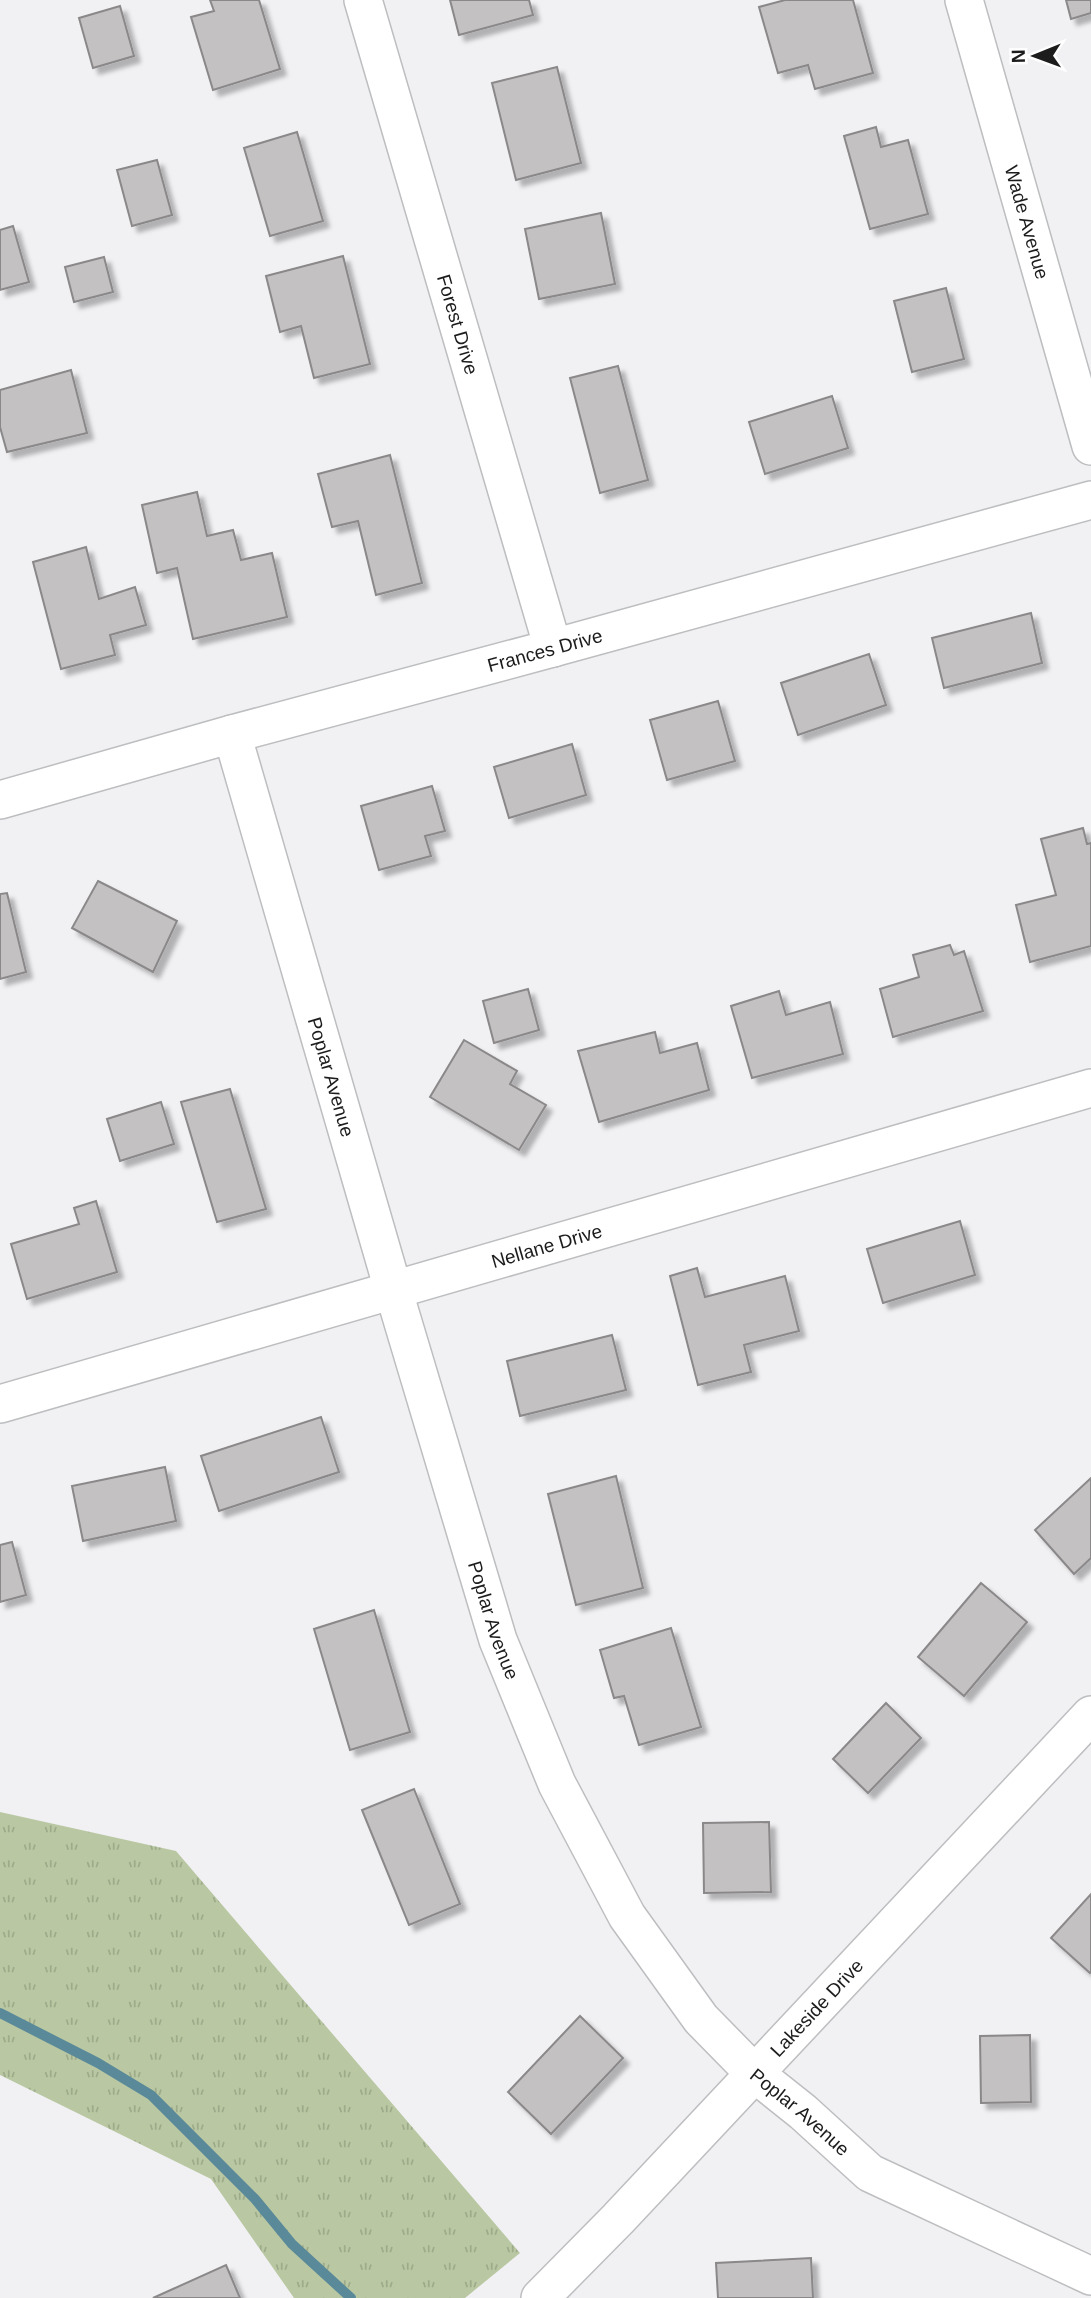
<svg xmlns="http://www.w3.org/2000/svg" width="1091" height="2298" viewBox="0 0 1091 2298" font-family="Helvetica,sans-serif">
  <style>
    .park { fill: url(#park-tufts) }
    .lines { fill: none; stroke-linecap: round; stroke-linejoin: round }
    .stream { stroke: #5a8999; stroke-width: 10 }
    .building { fill: #c4c1c3; stroke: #8b8889; stroke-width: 2; filter: url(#shadow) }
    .minor-casing { stroke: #bdbec0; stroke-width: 40 }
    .minor { stroke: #fff; stroke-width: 37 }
    .labels { text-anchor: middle; stroke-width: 7; stroke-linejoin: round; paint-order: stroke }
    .street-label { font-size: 19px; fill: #1c1c1d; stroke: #fefeff }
  </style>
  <defs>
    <pattern id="park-tufts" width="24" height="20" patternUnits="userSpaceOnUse" patternTransform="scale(1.75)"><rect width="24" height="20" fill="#b9c8a2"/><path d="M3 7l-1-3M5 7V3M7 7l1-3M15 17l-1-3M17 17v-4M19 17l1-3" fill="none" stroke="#9eab8b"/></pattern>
    <filter id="shadow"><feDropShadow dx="6" dy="6" stdDeviation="2" flood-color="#0004"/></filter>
  </defs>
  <rect width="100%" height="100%" fill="#f1f1f4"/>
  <polygon class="park" points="0,1812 176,1851 520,2253 465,2298 294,2298 211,2179 0,2075"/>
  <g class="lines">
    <polyline class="stream" points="0,2013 98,2063 151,2095 255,2199 292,2244 351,2298"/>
  </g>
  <g class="building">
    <polygon points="210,0 259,0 280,69 213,90 191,17 214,11"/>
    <polygon points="450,0 529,0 533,15 459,35"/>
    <polygon points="785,0 853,0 873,73 815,89 808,65 778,73 759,7"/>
    <polygon points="1066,0 1091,0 1091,13 1071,19"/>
    <polygon points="120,6 134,56 93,68 79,18"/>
    <polygon points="557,67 581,163 516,180 492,83"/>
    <polygon points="876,127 881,147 908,140 928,214 870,229 844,136"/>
    <polygon points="297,132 323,221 270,236 244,148"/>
    <polygon points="157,160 172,215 132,226 117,170"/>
    <polygon points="601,213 615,284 539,299 525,229"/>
    <polygon points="13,226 29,282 0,290 0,230"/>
    <polygon points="343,256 370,364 314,378 301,326 280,332 266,276"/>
    <polygon points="104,257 113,292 74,302 65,267"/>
    <polygon points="946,288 964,359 912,372 894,301"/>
    <polygon points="618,366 648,480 600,493 570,378"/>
    <polygon points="71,370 87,433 7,452 0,427 0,390"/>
    <polygon points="832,396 848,448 765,474 749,422"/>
    <polygon points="390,455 422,583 376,595 358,521 332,527 318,474"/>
    <polygon points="197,492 207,536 233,530 241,560 272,553 287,617 193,639 177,568 157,573 142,505"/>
    <polygon points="86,547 99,599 135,587 146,625 110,635 115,655 61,669 33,562"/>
    <polygon points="1031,613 1042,663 944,688 932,638"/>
    <polygon points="869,654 886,705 798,735 781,683"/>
    <polygon points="718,701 735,761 667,780 650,720"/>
    <polygon points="572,744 586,795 509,818 494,767"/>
    <polygon points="432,786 445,831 425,836 431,856 379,870 361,806"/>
    <polygon points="1083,828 1087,844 1091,843 1091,946 1030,962 1016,905 1056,895 1041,839"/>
    <polygon points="98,881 177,921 153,972 72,928"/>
    <polygon points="7,893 26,972 0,979 0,894"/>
    <polygon points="950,945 954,955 964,951 983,1011 893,1037 880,989 919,977 913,955"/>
    <polygon points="528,989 539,1030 494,1043 483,1001"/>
    <polygon points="779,991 786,1015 830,1002 843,1054 752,1078 731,1006"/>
    <polygon points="655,1032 660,1053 697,1043 709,1090 599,1122 578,1051"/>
    <polygon points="464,1040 517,1071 510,1084 546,1105 519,1150 430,1097"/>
    <polygon points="230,1089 266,1209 217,1222 181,1102"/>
    <polygon points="161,1102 174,1144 120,1161 107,1119"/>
    <polygon points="96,1201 117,1272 27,1299 11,1244 79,1224 74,1208"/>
    <polygon points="960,1221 975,1275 883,1303 867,1249"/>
    <polygon points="697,1268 705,1297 785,1276 799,1331 744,1345 751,1372 698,1385 670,1276"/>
    <polygon points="612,1335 626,1390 520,1416 507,1361"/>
    <polygon points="321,1417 339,1472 219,1511 201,1456"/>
    <polygon points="165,1467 176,1521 83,1541 72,1486"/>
    <polygon points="616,1476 643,1588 576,1605 548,1494"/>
    <polygon points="1091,1478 1091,1558 1074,1574 1035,1530"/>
    <polygon points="12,1542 26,1595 0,1602 0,1545"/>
    <polygon points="981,1583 1027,1622 964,1696 918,1657"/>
    <polygon points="374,1610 410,1732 350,1750 314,1629"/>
    <polygon points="671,1628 701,1727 639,1745 624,1696 614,1698 600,1650"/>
    <polygon points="886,1703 921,1738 868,1793 833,1759"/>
    <polygon points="414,1789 460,1904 409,1925 362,1810"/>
    <polygon points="769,1822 771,1892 704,1893 703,1823"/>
    <polygon points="1091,1894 1091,1972 1090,1973 1051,1938"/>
    <polygon points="580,2016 623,2058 551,2134 508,2092"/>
    <polygon points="1030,2035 1031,2102 981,2103 980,2036"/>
    <polygon points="811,2258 813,2298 718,2298 716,2263"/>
    <polygon points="226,2265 240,2298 153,2298"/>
  </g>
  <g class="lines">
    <defs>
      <g id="minor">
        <path id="s1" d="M 363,0 L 553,648"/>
        <path id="s2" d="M 964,0 L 1091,446"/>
        <path id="s3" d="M 232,734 L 393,1289 L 498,1640 L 557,1784 L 627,1916 L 701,2019 L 754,2073 L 803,2112 L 870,2173 L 1091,2276"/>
        <path id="s4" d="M 0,800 L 232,734 L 553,648 L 1091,500"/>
        <path id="s5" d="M 0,1404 L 1091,1088"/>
        <path id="s6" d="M 540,2298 L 618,2219 L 1091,1715"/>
      </g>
    </defs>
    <use href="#minor" class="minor-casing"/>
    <use href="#minor" class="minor"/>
  </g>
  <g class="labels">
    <g class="street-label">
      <text dy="7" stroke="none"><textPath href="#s2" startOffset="231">Wade Avenue</textPath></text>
      <text dy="7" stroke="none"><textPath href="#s1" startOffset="338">Forest Drive</textPath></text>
      <text dy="7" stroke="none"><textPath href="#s4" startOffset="565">Frances Drive</textPath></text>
      <text dy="7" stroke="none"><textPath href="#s3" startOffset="357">Poplar Avenue</textPath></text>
      <text dy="7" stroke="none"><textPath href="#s5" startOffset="569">Nellane Drive</textPath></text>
      <text dy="7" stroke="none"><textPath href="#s3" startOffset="924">Poplar Avenue</textPath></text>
      <text dy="7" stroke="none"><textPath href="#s6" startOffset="401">Lakeside Drive</textPath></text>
      <text dy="7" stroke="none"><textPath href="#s3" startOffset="1512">Poplar Avenue</textPath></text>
    </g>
  </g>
  <g transform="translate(1035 56) rotate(269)" stroke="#fefeff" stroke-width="5" paint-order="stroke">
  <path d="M0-5L12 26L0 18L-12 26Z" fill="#1c1c1d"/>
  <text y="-10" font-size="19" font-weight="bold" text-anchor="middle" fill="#1c1c1d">N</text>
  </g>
</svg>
